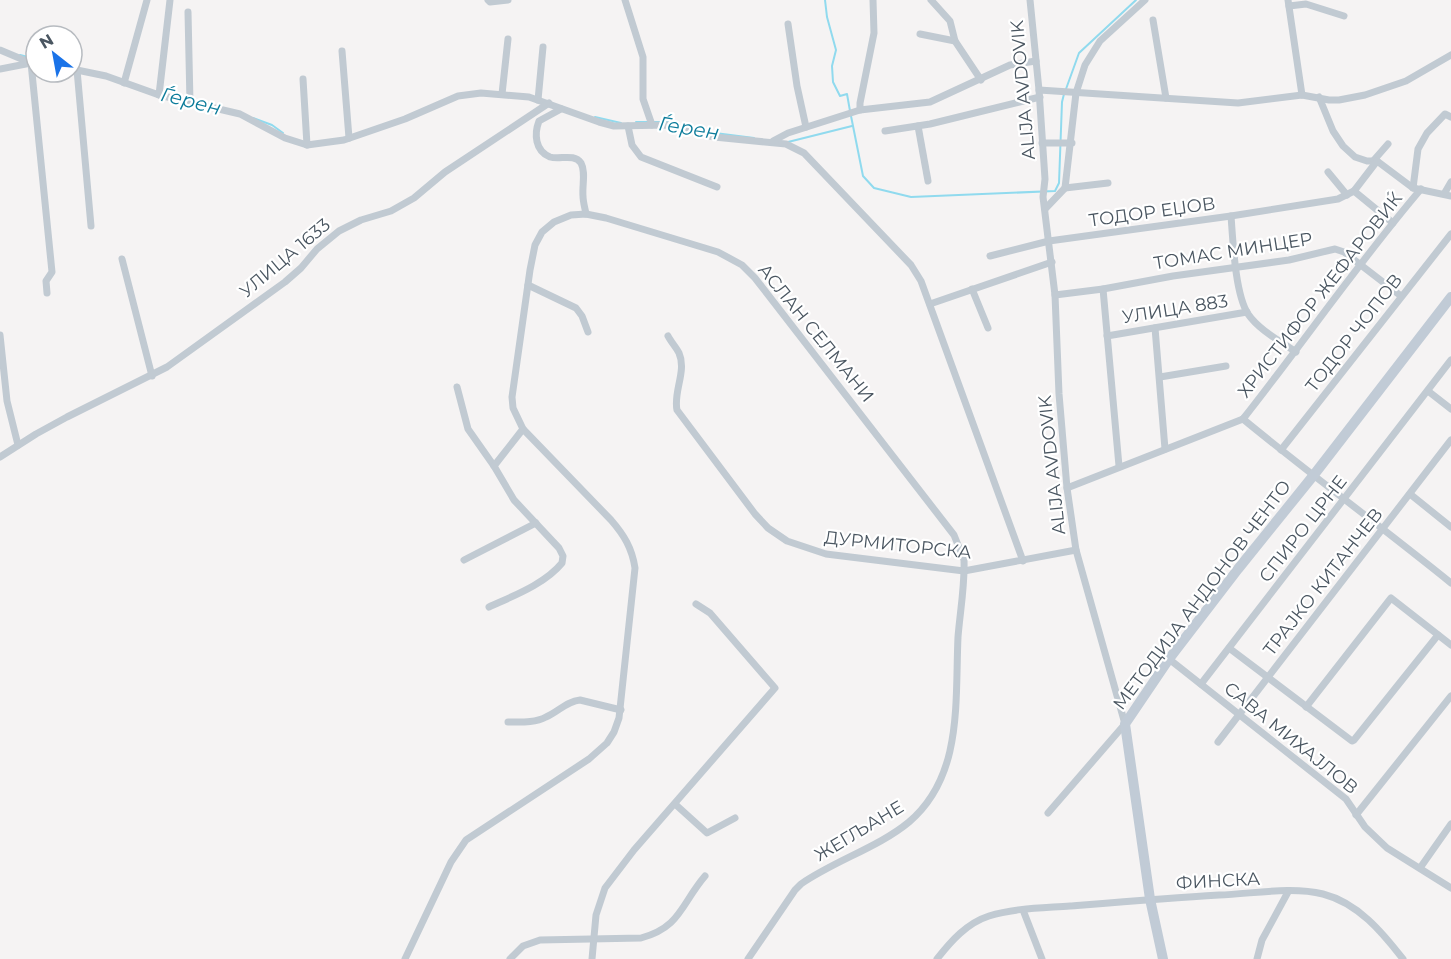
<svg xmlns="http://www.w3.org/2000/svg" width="1451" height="959" viewBox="0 0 1451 959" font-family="Montserrat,sans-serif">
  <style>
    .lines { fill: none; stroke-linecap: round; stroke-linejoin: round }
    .stream { stroke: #90daee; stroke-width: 2 }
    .minor { stroke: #c1cad2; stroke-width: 7 }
    .secondary { stroke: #c1cbd6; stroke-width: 10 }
    .labels { text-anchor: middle; stroke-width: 4.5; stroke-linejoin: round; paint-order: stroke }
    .street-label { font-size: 18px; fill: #4a5661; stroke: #fff }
    .water-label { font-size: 20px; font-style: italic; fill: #0c7c9b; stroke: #fff }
  </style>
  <rect width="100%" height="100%" fill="#f5f3f3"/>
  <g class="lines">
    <g class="stream">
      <polyline points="825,0 827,17 836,50 832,66 833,82 840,96 847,94 850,111"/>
      <polyline points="20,55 36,59"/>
      <polyline points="1066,89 1079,53 1136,0"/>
      <polyline points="851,116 863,176 874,188 911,197 1055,191 1059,183 1062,102 1064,94"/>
      <polyline points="595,117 621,123"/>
      <polyline points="253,118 272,125 283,133"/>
      <polyline points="636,122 648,122"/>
      <polyline points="654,122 669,122"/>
      <polyline points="707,132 754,138"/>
      <polyline points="788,142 852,126"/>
    </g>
    <g class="minor">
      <polyline points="488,0 490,2 508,0"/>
      <polyline points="625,0 643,57 643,99 652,125"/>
      <polyline points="931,0 950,21 955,41"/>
      <polyline points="1030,0 1039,90 1045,179 1043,197 1055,295 1059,394 1067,488 1076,550 1125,724 1048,813"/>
      <polyline points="1288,0 1302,95"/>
      <polyline points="1289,6 1306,4 1344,16"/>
      <polyline points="188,12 190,103"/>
      <polyline points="1153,20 1166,98"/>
      <polyline points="788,24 797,86 806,127"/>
      <polyline points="920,34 955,41 981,80"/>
      <polyline points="0,50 31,63"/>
      <polyline points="342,51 349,138"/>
      <polyline points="0,69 31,63 52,272 46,281 47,293"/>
      <polyline points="72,69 106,76 159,95 240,114 285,138 307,145 344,140 405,119 458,96 481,93 529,97 599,122 614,126 668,125 714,137 786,144 804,153 911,265 921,281 1023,561"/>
      <polyline points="77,70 91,226"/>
      <polyline points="303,79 307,145"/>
      <polyline points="124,83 147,0"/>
      <polyline points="1039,90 1238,103 1302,95 1329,100 1339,100 1365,95 1406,81 1451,55"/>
      <polyline points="502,94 508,39"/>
      <polyline points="159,95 170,0"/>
      <polyline points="1319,97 1333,131 1343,146 1355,157 1367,161 1377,161 1413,188 1451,196"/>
      <polyline points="538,100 543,47"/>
      <path d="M 561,109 L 539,121 C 534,134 535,151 550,157 C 560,160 574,153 581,163 C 586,172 582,186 583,196 C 583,202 585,208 586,214"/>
      <polyline points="860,110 860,103 874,33 873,0"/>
      <polyline points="628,126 632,145 641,157 717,187"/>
      <polyline points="918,126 928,181"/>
      <polyline points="885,131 930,124 1040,97"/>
      <polyline points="773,141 788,133 860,110 930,102 1010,65 1036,61"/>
      <polyline points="1042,143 1072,143"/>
      <polyline points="1374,160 1388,144"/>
      <polyline points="1377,161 1354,191 1393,223"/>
      <polyline points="1328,172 1347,195"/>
      <polyline points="1065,188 1108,183"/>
      <polyline points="1413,188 1418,149 1427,133 1445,114 1451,117"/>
      <polyline points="1444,194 1451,182"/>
      <polyline points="1045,209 1065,188 1076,93 1085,65 1100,41 1145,0"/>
      <path d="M 1231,216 C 1233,241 1235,294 1248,314 C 1259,330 1280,341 1296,352"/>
      <polyline points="990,256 1049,241 1231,216 1338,199 1354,191"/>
      <polyline points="122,259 152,376"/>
      <polyline points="528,285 576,308 582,316 588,332"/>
      <polyline points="972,289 988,328"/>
      <polyline points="1103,289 1119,466"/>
      <polyline points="1055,295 1103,289 1173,276 1289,260 1335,249 1344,252 1401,296"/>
      <polyline points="930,304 1052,262"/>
      <polyline points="1155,328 1165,449"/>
      <polyline points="0,335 7,401 18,445"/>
      <path d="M 668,336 C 671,342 676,347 679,353 C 687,371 673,392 677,410 L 755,514 L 768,528 L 787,541 L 826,554 L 964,571 L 1076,550"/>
      <polyline points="1107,336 1247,312"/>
      <polyline points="1160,377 1226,366"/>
      <path d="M 457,387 L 468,429 L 494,466 L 514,500 L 559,548 L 563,556 L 562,563 C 545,584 513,596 489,607"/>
      <polyline points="1428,391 1451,409"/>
      <path d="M 1243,419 C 1303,343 1358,263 1421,189"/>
      <path d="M 1243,419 C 1311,475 1382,527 1451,583"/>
      <polyline points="1281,450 1451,234"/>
      <polyline points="0,457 36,434 67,417 167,367 285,282 301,268 317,249 339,231 361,220 391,211 414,198 445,172 549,103"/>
      <polyline points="494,466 523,429"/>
      <polyline points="1067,488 1243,419"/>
      <polyline points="1410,494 1451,527"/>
      <polyline points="464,560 536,523"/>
      <polyline points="1229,648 1352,741 1354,740 1438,635"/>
      <polyline points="1169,659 1346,799 1365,827 1387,848 1451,888"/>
      <polyline points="1201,684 1451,360"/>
      <polyline points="1306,707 1391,598 1451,645"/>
      <path d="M 508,722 C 521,722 535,723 546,717 C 558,712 567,701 580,700 L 621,710"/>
      <polyline points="1218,742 1451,440"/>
      <polyline points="675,804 707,833 735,818"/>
      <polyline points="1356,815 1451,696"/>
      <polyline points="1420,868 1451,824"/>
      <polyline points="1023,910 1042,959"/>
      <path d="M 405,959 L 451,862 L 466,840 L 589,759 L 607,743 L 614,732 L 619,718 L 635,568 C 632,548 624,535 611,520 L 523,429 L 513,408 L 512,397 L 530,270 L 535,245 L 542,232 L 554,222 L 571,215 L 586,214 L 606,218 L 718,252 L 742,265 L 755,278 L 954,535 L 964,560 C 965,585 960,612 958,637 C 955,703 963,776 909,822 C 879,847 834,861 801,884 L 795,890 L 748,959"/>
      <path d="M 510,959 L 523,946 L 540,940 L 641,938 C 681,927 681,904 705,876"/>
      <polyline points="592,959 596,915 605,888 634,850 775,688 710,613 696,604"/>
      <path d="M 937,959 C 951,941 967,923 989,916 C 1014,908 1043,908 1070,906 C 1120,902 1169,898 1219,895 C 1252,894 1291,886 1323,894 C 1358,903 1382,932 1403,959"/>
      <polyline points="1257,959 1262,940 1288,892"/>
    </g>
    <polyline class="secondary" points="1163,959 1150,899 1125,724 1169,659 1238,569 1313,476 1451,297"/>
  </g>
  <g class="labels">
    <g class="street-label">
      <text transform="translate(1023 90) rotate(-95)" y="6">ALIJA AVDOVIK</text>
      <text transform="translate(1152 212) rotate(-8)" y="6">ТОДОР ЕЏОВ</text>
      <text transform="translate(1233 251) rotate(-9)" y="6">ТОМАС МИНЦЕР</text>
      <text transform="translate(285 258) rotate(-40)" y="6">УЛИЦА 1633</text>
      <text transform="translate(1320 295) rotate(-52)" y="6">ХРИСТИФОР ЖЕФАРОВИЌ</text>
      <text transform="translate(1175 309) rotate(-9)" y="6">УЛИЦА 883</text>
      <text transform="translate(816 333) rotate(51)" y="6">АСЛАН СЕЛМАНИ</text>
      <text transform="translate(1354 333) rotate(-52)" y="6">ТОДОР ЧОПОВ</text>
      <text transform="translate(1052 465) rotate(-96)" y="6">ALIJA AVDOVIK</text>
      <text transform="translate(1303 529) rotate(-52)" y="6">СПИРО ЦРНЕ</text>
      <text transform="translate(898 545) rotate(6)" y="6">ДУРМИТОРСКА</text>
      <text transform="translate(1323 582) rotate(-52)" y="6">ТРАЈКО КИТАНЧЕВ</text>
      <text transform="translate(1202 595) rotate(-53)" y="6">МЕТОДИЈА АНДОНОВ ЧЕНТО</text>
      <text transform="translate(1291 738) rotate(39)" y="6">САВА МИХАЈЛОВ</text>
      <text transform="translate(859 831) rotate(-31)" y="6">ЖЕГЉАНЕ</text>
      <text transform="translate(1218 881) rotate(-3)" y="6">ФИНСКА</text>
    </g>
    <g class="water-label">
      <text transform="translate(191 101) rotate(14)" y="7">Ѓерен</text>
      <text transform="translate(689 128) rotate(9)" y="7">Ѓерен</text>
    </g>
  </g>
  <g transform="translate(54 54) rotate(329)"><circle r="28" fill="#ffffff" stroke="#b7bbc0" stroke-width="1.5"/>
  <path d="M0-4.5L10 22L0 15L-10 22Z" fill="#1a73e8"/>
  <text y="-9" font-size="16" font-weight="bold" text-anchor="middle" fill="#4a5661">N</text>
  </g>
</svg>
